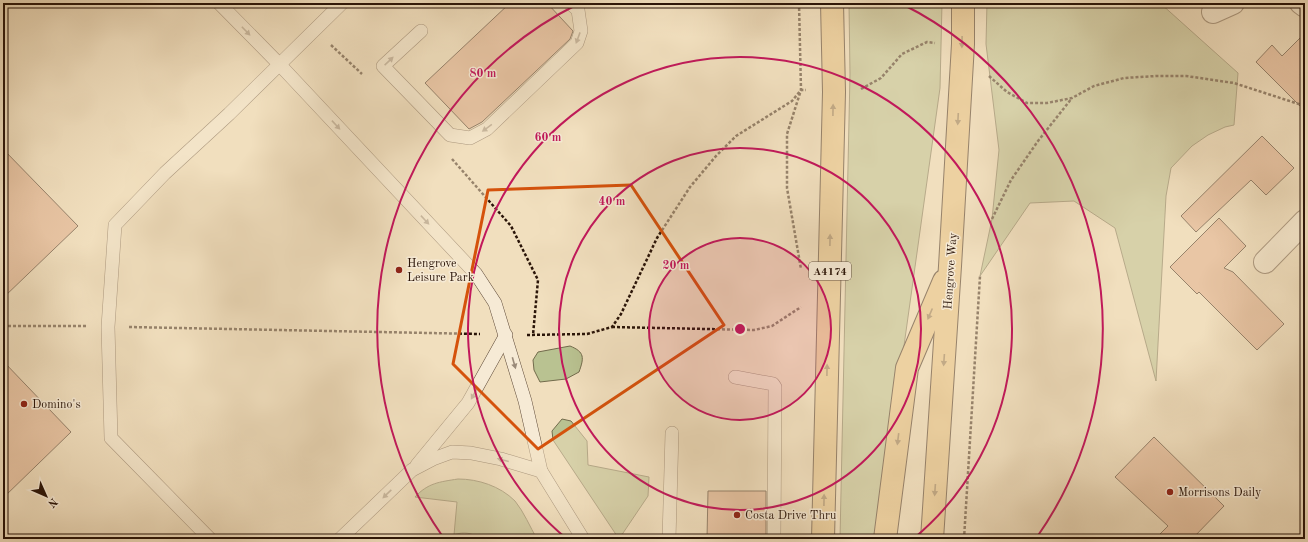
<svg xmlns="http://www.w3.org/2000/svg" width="1308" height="542" viewBox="0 0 1308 542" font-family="'Old Standard TT',serif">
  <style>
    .green { fill: #b9c291; stroke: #726b4c }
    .building { fill: #e0a887; stroke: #2a1408 }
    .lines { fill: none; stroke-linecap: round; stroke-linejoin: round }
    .lane-casing { stroke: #5c4736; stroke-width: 14 }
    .street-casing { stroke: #5c4736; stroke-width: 24 }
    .highway-casing { stroke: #2a1408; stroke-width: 24 }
    .path { stroke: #2a1408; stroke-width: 2.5; stroke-dasharray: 3 2; stroke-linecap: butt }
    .lane { stroke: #f6ead5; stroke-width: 13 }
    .street { stroke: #f6ead5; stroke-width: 22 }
    .highway { stroke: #e8c07f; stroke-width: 22 }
    .oneway { fill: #9a8a79 }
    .oneway2 { fill: #896a44 }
    .marked { fill: none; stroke: #d5520c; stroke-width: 3; stroke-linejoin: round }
    .ring { fill: none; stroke: #c2185b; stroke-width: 2 }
    .poi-dot { fill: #8f2418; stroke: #f6ead5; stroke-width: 1.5 }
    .labels { text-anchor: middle; stroke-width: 3; stroke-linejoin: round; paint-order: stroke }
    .shield { fill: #f6ead5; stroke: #675446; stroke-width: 1 }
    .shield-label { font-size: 11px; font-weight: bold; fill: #2a1408 }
    .poi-label { font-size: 12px; fill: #2a1408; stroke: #f6ead5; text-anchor: start }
    .street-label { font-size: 12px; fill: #2a1408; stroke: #f6ead5 }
    .centre { fill: #c2185b; stroke: #f6ead5; stroke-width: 2 }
    .ring-label { font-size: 12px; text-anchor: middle; font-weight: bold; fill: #c2185b; stroke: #f6ead5; stroke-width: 3; stroke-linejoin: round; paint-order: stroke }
  </style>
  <rect width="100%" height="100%" fill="#f1dfbe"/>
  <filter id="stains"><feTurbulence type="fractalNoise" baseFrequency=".005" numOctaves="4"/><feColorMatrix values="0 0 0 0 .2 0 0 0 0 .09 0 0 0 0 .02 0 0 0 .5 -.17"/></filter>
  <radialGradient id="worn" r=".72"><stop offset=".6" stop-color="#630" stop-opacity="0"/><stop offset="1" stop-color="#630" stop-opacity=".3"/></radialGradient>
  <g class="green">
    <polygon points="849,3 942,3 940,88 877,539 840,539 850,74"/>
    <polygon points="987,3 1160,3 1238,73 1234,125 1225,127 1208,135 1192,146 1171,168 1166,196 1156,381 1115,228 1074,201 1030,203 980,276 992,219 999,150 986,44"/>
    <path d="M 570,346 C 585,352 584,358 579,372 L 566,379 L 540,382 L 534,370 L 533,360 L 538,352 Z"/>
    <polygon points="562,419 571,421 587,441 588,465 649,477 648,496 619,539 553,440 552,431"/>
    <path d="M 458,479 C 478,479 500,486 515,501 C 524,512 530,527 537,539 L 481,539 C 472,533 464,531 454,535 L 457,502 L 415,497 C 428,483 439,482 458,479 Z"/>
  </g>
  <g class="building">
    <polygon points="510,3 547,3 573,31 570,39 482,122 469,129 425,83"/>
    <polygon points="1305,33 1305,69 1300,74 1305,80 1305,111 1256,62 1272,45 1282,56"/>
    <polygon points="1262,136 1294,168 1266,195 1251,180 1196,232 1181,216"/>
    <polygon points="3,149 78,226 3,298"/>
    <polygon points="1219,218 1246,246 1224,268 1233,272 1284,324 1257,350 1199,292 1197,294 1170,267"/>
    <polygon points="3,361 71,432 3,498"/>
    <polygon points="1154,437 1224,506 1192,539 1155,539 1168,526 1115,477"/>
    <polygon points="708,491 766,491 766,539 707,539"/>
  </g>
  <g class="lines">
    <defs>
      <g id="lane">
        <polyline points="219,3 280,65 476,274 495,303 525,401 541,471 583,539"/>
        <polyline points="421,31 383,66 450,135 470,138 487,129 577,43 581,31 578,10 570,3"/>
        <polyline points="735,377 773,384 775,387 774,539"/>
        <polyline points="417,465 468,403 506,335"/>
        <polyline points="210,539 111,438 108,327 115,225 165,173 229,114 342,3"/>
        <polyline points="340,539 412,470 433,459 452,452 471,453 501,459 541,471"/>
        <polyline points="669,539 672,433"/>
      </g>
      <g id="street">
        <polyline points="1301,3 1305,6"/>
        <polyline points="1213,12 1233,3"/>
        <polyline points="1265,262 1305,221"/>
      </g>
      <g id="highway">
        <polyline points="823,539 834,92 832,3"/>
        <polyline points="885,539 907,368 944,281"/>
        <polyline points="932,539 950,266 963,44 963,3"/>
      </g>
    </defs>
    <use href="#lane" class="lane-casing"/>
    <use href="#street" class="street-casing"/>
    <use href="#highway" class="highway-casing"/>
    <g class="path">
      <polyline points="799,3 801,90 787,134 787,188 801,269"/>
      <polyline points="331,45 362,74"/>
      <polyline points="989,76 1007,92 1027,103 1047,103 1072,98 1094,86 1124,78 1156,76 1186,76 1234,83 1305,106"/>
      <polyline points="861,89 881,78 902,54 927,42 935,43"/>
      <polyline points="452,159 511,226 538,280 533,335"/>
      <polyline points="992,219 1011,180 1038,141 1072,98"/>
      <polyline points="3,326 86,326"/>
      <polyline points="129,327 480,334"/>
      <polyline points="612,327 754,330 772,326 801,307"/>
      <polyline points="527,335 587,334 612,327 621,314 657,238 690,187 716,156 736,136 792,101 801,90 806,90"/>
      <polyline points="964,539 980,276"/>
    </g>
    <use href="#lane" class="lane"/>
    <use href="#street" class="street"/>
    <use href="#highway" class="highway"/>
  </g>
  <defs><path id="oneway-solid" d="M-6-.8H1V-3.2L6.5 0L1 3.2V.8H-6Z"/></defs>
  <g class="oneway">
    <use href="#oneway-solid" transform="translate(246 31) rotate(46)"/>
    <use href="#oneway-solid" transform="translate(578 38) rotate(110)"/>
    <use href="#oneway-solid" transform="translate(389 61) rotate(-43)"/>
    <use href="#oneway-solid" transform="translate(336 125) rotate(47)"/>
    <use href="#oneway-solid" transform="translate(487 128) rotate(144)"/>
    <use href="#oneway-solid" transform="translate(425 220) rotate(47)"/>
    <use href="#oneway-solid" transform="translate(514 363) rotate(74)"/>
    <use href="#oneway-solid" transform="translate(474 394) rotate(119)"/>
    <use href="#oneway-solid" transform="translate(503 460) rotate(-165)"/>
    <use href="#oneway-solid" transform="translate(387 494) rotate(136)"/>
  </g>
  <g class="oneway2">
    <use href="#oneway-solid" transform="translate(962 42) rotate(91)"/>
    <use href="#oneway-solid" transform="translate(833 110) rotate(-89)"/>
    <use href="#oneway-solid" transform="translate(958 119) rotate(93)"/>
    <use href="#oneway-solid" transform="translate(830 240) rotate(-89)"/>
    <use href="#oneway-solid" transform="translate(930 314) rotate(113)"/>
    <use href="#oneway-solid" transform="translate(944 360) rotate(94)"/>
    <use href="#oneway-solid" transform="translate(827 370) rotate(-89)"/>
    <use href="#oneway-solid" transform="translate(898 439) rotate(97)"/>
    <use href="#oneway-solid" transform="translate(935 490) rotate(94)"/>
    <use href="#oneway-solid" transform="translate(824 500) rotate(-89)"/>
  </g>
  <path d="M0 0H1308V542H0ZM 631,185 L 724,325 L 538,449 L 453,364 L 488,190 Z" fill="#f1dfbe" fill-opacity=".55" fill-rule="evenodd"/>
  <path class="marked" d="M 631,185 L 724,325 L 538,449 L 453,364 L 488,190 Z"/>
  <circle cx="740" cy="329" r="91" fill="#c2185b" fill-opacity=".12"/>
  <g class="ring">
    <circle cx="740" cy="329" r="91"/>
    <circle cx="740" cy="329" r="181"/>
    <path d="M567 539A272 272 0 1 1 913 539"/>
    <path d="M443 537A363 363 0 0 1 578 4M902 4A363 363 0 0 1 1037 537"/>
  </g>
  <g class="poi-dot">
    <circle cx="399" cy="270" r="4"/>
    <circle cx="24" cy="404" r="4"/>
    <circle cx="1170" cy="492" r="4"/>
    <circle cx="737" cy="515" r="4"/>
  </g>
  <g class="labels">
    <rect class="shield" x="809" y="262" width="42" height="18" rx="3"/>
    <g class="shield-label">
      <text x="830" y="275">A4174</text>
    </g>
    <g class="poi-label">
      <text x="407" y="267">Hengrove<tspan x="407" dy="14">Leisure Park</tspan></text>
      <text x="32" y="408">Domino's</text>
      <text x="1178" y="496">Morrisons Daily</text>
      <text x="745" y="519">Costa Drive Thru</text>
    </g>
    <g class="street-label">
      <text transform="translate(950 271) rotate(-86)" y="4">Hengrove Way</text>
    </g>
  </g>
  <circle cx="740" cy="329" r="6" class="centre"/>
  <g class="ring-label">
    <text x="483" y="77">80 m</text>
    <text x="548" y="141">60 m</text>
    <text x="612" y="205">40 m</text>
    <text x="676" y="269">20 m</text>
  </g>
  <rect width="1308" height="542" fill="none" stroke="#f1dfbe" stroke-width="16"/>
  <rect x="4" y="4" width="1300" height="534" fill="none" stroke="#2a1408" stroke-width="2"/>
  <rect x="8" y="8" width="1292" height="526" fill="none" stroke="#2a1408"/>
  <g transform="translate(46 496) rotate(135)" stroke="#f6ead5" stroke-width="3" paint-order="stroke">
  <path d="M0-3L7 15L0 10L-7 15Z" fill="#2a1408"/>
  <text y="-6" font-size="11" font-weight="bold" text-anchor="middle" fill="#2a1408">N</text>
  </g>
  <rect width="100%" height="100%" filter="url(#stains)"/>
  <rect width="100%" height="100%" fill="url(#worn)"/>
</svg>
